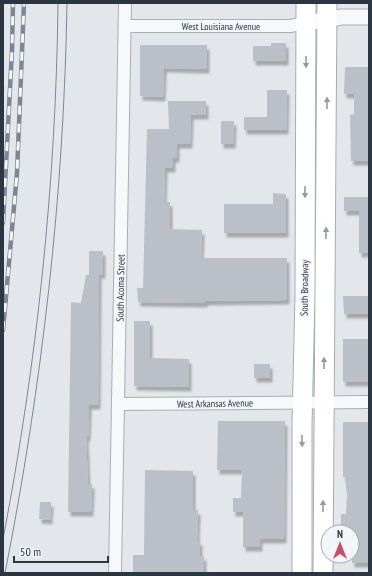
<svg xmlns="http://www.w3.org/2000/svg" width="372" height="576" viewBox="0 0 372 576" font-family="'PT Sans Narrow',sans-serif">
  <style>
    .building { fill: #bbc0c8; filter: url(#shadow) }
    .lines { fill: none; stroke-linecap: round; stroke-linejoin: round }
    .minor-casing { stroke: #a8aeb5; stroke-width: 14 }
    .tertiary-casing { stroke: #a8aeb5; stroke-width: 17 }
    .primary-casing { stroke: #a3acb6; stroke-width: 21 }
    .minor { stroke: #f6f8f9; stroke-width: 12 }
    .tertiary { stroke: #f6f8f9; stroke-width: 15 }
    .primary { stroke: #fff; stroke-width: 19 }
    .tram { stroke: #7d8794; stroke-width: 1 }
    .rail-casing { stroke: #7d8794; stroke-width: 4.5 }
    .rail { stroke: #f3f6f8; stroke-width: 3; stroke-dasharray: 9; stroke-linecap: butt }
    .oneway { fill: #969aa1 }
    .labels { text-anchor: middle; stroke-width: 3.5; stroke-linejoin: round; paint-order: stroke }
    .street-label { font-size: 10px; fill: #2c3643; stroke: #f3f6f8 }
  </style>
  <defs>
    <filter id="shadow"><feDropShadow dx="2.5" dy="4.5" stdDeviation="1" flood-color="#0004"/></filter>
  </defs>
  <rect width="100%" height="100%" fill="#e3e7eb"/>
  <g class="building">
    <polygon points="271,43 286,43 286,61 253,61 253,46 271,46"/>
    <polygon points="140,45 207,45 207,69 164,68 163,97 140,96"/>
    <polygon points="345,67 369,67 369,161 351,161 350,115 354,114 354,94 344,94"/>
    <polygon points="267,90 287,90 286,130 244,130 244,117 267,117"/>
    <polygon points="168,101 206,101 206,115 191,115 190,144 177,144 177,158 173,158 173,168 165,168 164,202 170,202 170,229 202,230 201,258 287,258 287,300 205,301 205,303 138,302 137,288 143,288 147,129 169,129"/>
    <polygon points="221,121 234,121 233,144 221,144"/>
    <polygon points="273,193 286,194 286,233 224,233 224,204 273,204"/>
    <polygon points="344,197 369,197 369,253 359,253 359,211 344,211"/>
    <polygon points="89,251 103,251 103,274 94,275 99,275 98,405 89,405 88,437 86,437 88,484 92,484 91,512 68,512 71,302 81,303 86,275 89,275"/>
    <polygon points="343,296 369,296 369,314 344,314"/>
    <polygon points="134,321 150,321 150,358 189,359 189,387 134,386"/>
    <rect x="343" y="339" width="26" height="43"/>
    <rect x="254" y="364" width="16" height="14"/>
    <polygon points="218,421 285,421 284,539 260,539 260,547 243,547 243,512 233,512 233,498 241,498 242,470 217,470"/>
    <polygon points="343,422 369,422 369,563 352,563 352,532 341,532 341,514 346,514 347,494 345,477 343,477"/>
    <polygon points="145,470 193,471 193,510 198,510 197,541 200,541 200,556 204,556 204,573 133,573 133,555 144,555"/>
    <polygon points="40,502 51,502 50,520 39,519"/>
  </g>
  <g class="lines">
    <defs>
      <g id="minor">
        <polyline points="125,26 290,26 306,23"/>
        <polyline points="118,404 369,402"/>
        <polyline points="115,573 125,3"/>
      </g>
      <polyline id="tertiary" points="306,23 342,17 369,17"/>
      <g id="primary">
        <polyline points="302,573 302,425 305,296 306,3"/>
        <polyline points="323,573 327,3"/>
      </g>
    </defs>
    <use href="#minor" class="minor-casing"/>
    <use href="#tertiary" class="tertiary-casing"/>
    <use href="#primary" class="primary-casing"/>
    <use href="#minor" class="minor"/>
    <use href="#tertiary" class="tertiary"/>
    <use href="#primary" class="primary"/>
    <g class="tram">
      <path d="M 3,539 C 37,363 56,182 58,3"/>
      <path d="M 5,573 C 42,386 64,194 67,3"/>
    </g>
    <defs>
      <g id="rail">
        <polyline points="3,223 12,50 13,3"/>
        <polyline points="3,330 17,173 24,3"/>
      </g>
    </defs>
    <use href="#rail" class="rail-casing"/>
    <use href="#rail" class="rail"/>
  </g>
  <defs><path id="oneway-solid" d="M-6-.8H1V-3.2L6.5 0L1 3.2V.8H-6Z"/></defs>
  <g class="oneway">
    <use href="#oneway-solid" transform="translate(306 62) rotate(90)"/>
    <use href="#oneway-solid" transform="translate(327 103) rotate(-90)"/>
    <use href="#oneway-solid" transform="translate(305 192) rotate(90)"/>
    <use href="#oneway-solid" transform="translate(326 233) rotate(-89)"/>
    <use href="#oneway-solid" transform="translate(324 363) rotate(-89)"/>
    <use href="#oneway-solid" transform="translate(302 441) rotate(89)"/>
    <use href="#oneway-solid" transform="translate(323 506) rotate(-90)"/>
  </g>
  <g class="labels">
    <g class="street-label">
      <text x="221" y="30">West Louisiana Avenue</text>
      <text transform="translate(120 288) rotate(-89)" y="4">South Acoma Street</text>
      <text transform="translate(304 288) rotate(-89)" y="4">South Broadway</text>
      <text transform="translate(215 403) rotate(-1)" y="4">West Arkansas Avenue</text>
    </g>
  </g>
  <rect width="372" height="576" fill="none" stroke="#2c3643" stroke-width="8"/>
  <g transform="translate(340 544)"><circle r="19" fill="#f3f6f8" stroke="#a3a9b0"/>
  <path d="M0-3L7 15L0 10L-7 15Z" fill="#cb4e68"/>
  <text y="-6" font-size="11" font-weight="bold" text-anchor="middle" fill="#2c3643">N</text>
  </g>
  <path d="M14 556v6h94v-6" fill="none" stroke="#2c3643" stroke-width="2"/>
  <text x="20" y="556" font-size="12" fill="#2c3643" stroke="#f3f6f8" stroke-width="3" paint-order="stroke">50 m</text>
</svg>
